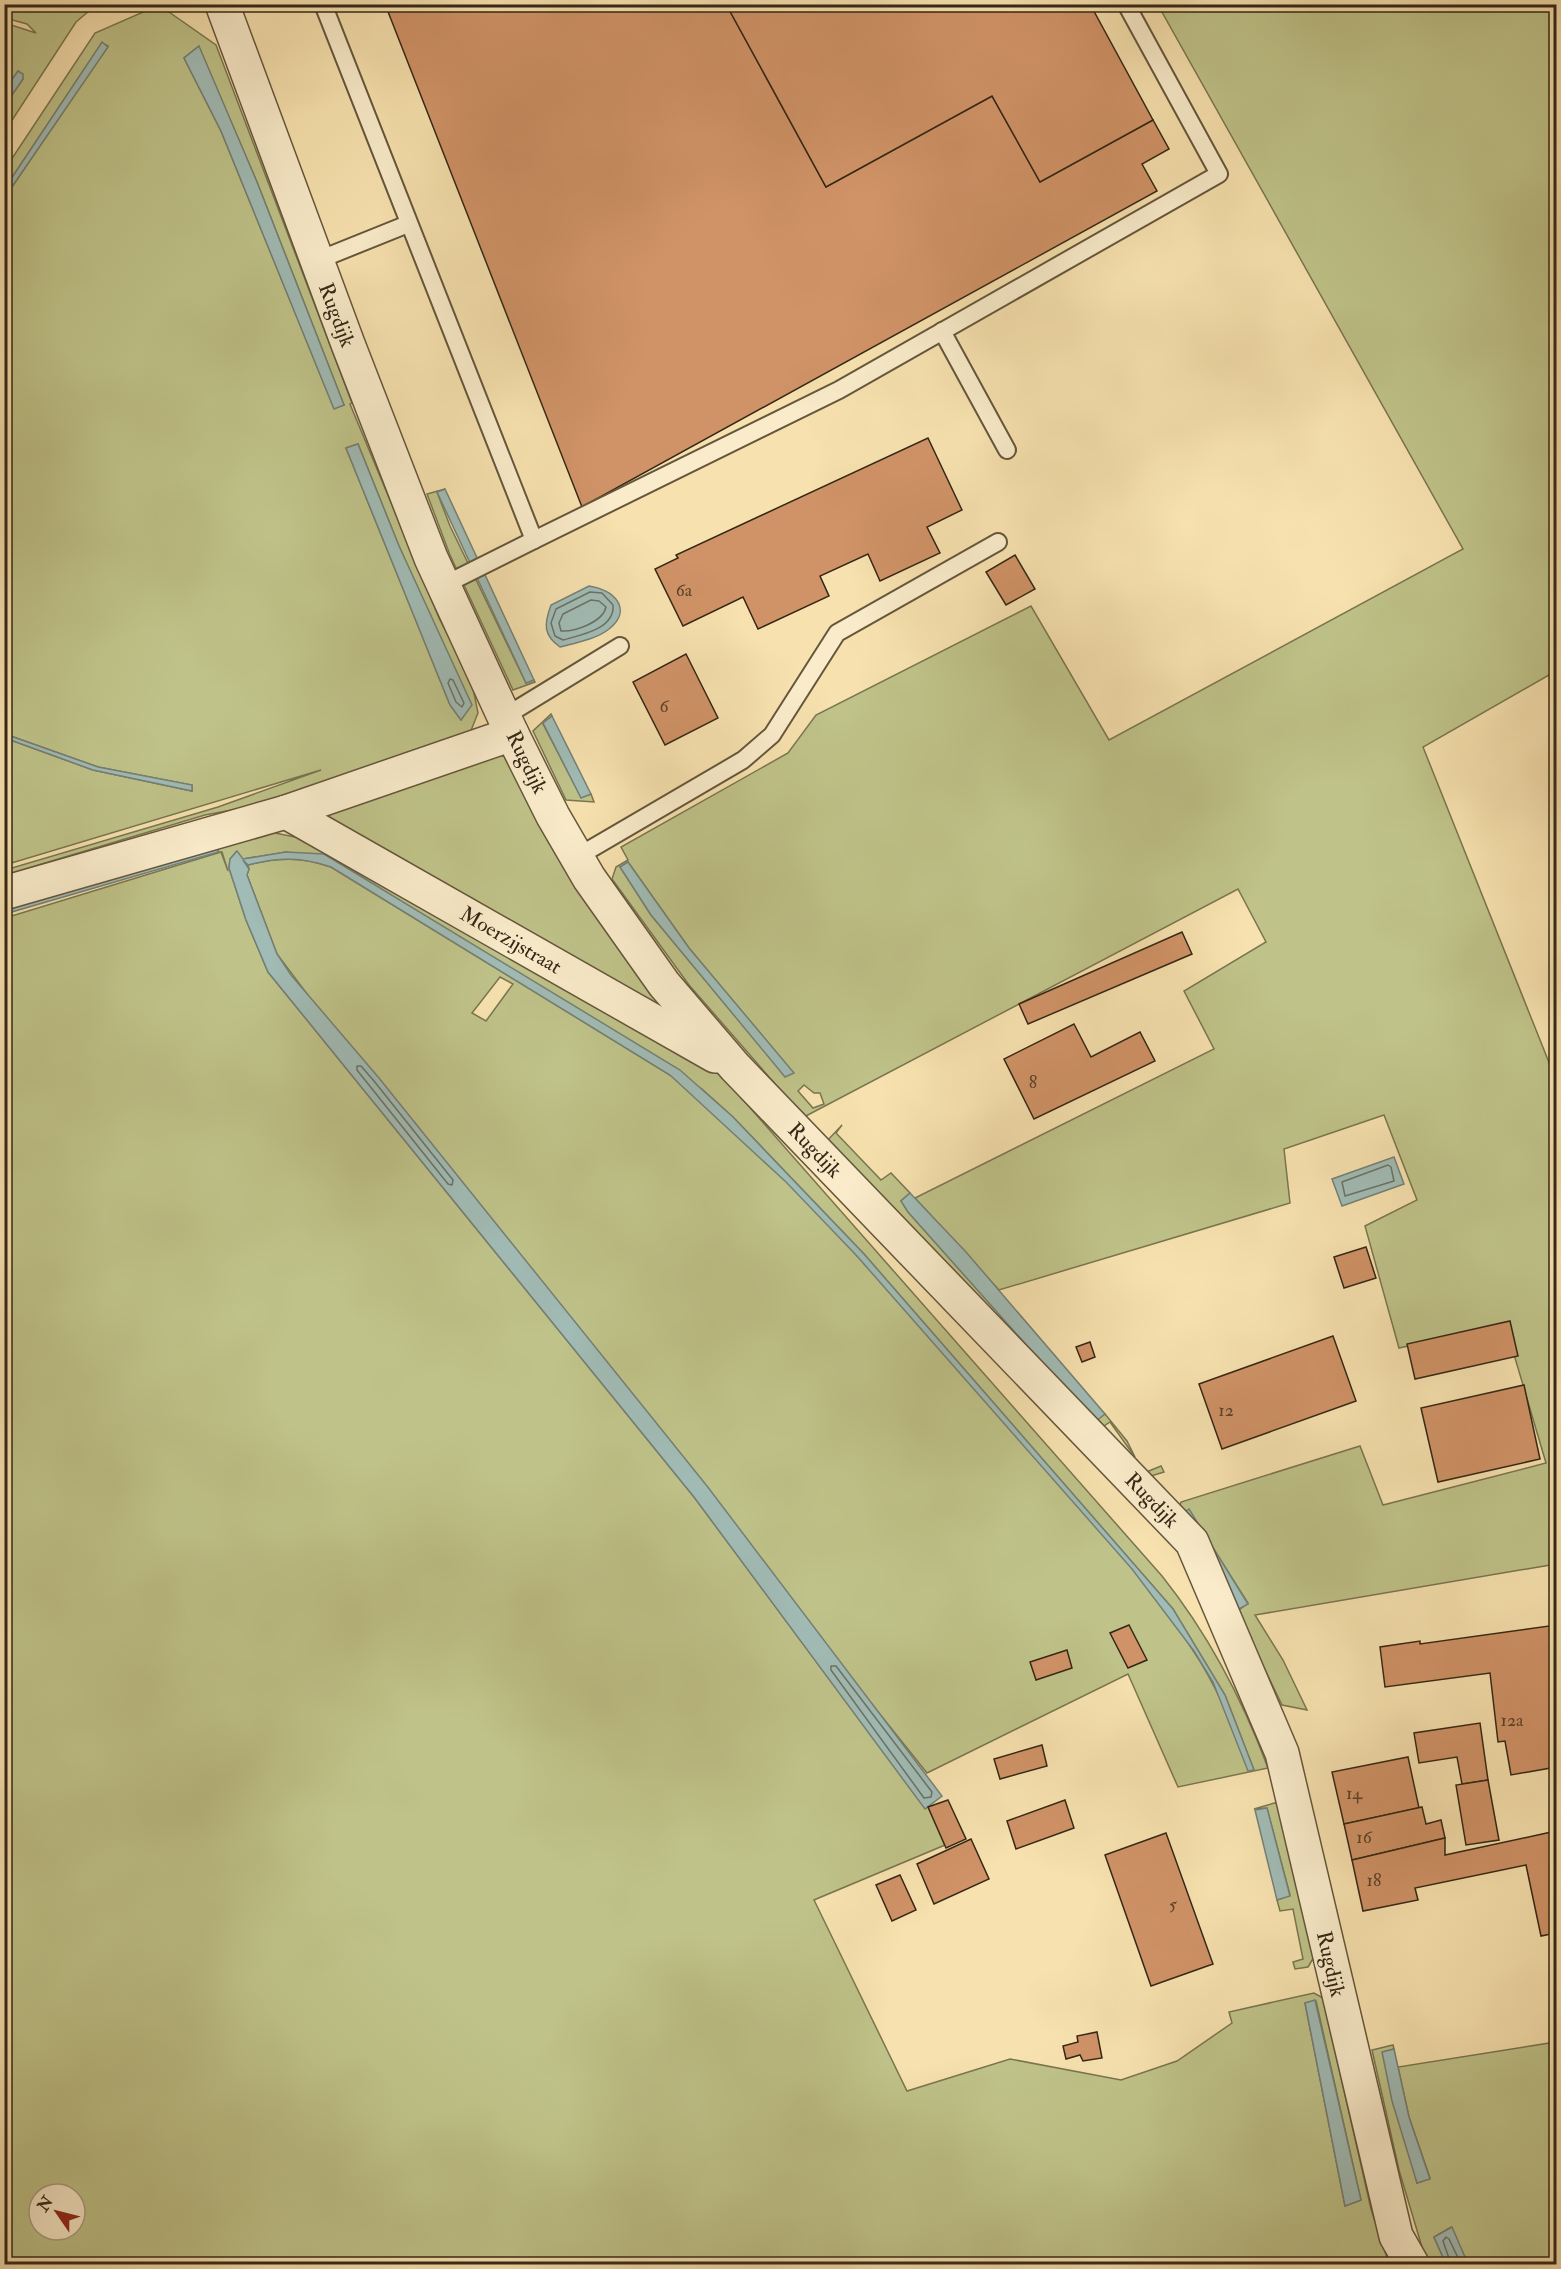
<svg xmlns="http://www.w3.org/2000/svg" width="1561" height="2269" viewBox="0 0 1561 2269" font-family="'IM FELL Double Pica',serif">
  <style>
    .green { fill: #bfc389; stroke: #7a7550; stroke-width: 1.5; fill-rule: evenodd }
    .water { fill: #a1bcb6; stroke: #758076; stroke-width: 1.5 }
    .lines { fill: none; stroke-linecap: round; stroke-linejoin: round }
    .shore { stroke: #6a7266; stroke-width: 1.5 }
    .building { fill: #d09367; stroke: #342716; stroke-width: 1.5 }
    .service-casing { stroke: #65563c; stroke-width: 20 }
    .minor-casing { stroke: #65563c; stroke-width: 36 }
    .service { stroke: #faeccb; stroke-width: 16 }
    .minor { stroke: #faeccb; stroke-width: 33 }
    .labels { text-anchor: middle; stroke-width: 5; stroke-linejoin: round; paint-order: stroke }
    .number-label { font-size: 18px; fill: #5b422a }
    .street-label { font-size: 21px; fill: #342716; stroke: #faeccb }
  </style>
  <rect width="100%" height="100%" fill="#f7e2af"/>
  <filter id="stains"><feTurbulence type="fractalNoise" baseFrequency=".00333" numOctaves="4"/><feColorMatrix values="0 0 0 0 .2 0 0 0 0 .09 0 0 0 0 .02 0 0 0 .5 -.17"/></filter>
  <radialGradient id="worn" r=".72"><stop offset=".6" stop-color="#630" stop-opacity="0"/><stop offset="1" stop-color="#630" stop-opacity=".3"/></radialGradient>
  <g class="green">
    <polygon points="4,5 96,5 76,22 5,131 5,105 23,79 18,71 5,89 5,23 36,33 27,24 5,18"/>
    <path d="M 159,5 L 216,45 L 352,403 L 350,404 L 439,618 L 472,683 L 478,713 L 470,733 L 259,805 L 205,815 L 5,875 L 5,870 L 218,807 L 321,770 L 5,865 L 5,738 L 93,770 L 192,791 L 192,785 L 98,767 L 5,734 L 5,197 L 108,46 L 102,43 L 5,188 L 5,169 L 95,33 ZM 198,47 L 257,182 L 344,405 L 334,408 L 221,131 L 184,58 ZM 358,444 L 399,546 L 471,705 L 461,720 L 450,705 L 346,448 Z"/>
    <path d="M 1158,5 L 1556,5 L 1556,671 L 1423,747 L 1556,1080 L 1556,1564 L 1255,1615 L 1283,1660 L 1307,1710 L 1282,1705 L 1255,1649 L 1171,1530 L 1181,1502 L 1360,1446 L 1383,1505 L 1546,1463 L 1505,1324 L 1399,1348 L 1365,1226 L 1417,1200 L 1384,1115 L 1284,1149 L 1290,1203 L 999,1290 L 915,1198 L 1214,1049 L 1184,991 L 1266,942 L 1238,889 L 804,1117 L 689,985 L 612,879 L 616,867 L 628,860 L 621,847 L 788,753 L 816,715 L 1031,606 L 1109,740 L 1463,549 ZM 628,862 L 689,948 L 793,1073 L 785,1076 L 651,915 L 620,867 ZM 804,1085 L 814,1093 L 820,1093 L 824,1104 L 813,1108 L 798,1091 ZM 1189,1510 L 1248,1603 L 1240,1609 Z"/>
    <polygon points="445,489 437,492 450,526 526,683 534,680 535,682 513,690 450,555 427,494"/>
    <polygon points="551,714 552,716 543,724 581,797 591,794 594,802 566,800 533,731"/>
    <path d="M 490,756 L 505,756 C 550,847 602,930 664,1010 L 323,816 Z"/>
    <path d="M 270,832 L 305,839 L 722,1076 L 1162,1576 C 1209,1635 1242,1698 1268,1768 L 1178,1787 L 1128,1674 L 927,1773 L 359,1063 L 277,954 L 247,875 L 249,868 L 236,852 L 230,859 L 229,868 L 246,920 L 268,972 L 694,1497 L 925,1808 L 928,1807 L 945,1845 L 814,1900 L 907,2091 L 1010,2059 L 1121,2080 L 1177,2061 L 1232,2023 L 1229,2012 L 1314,1993 L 1323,1998 L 1371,2209 L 1389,2264 L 5,2264 L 5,918 L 221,852 L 228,871 L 222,852 L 218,852 L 218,839 ZM 286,852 L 346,867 L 702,1089 L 733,1117 L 864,1254 L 1173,1609 L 1225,1695 L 1254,1770 C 1233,1731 1219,1689 1194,1652 C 1137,1563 1053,1477 983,1398 C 885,1287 786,1168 670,1075 L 331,867 C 302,857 278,857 248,865 L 243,859 ZM 500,977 L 513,984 L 486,1021 L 472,1013 ZM 1316,2001 L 1361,2200 L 1345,2206 L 1305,2003 ZM 39,2194 L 75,2194 L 75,2230 L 39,2230 Z"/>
    <polygon points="842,1125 836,1133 881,1180 891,1173 910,1193 901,1201 908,1212 1095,1421 1105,1414 1127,1441 1135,1457 1110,1422 1101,1428 1127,1466 1137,1460 1144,1473 1161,1466 1164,1472 1148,1477 1120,1473 826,1142"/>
    <polygon points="1278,1802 1314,1957 1308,1967 1295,1969 1293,1962 1303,1959 1293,1909 1280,1911 1277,1900 1290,1895 1267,1808 1254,1809"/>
    <polygon points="1556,2042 1556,2264 1468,2264 1451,2227 1434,2237 1446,2264 1427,2264 1399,2170 1372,2050 1393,2045 1394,2049 1383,2052 1417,2183 1430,2178 1409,2117 1398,2067"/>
  </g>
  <g class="water">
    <polygon points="102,42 108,47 5,197 5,188"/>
    <polygon points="199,46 257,182 344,405 334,409 221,131 184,58"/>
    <polygon points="18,71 23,74 23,79 5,105 5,89"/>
    <polygon points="358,444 399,546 472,705 461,720 450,705 346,448"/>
    <polygon points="445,489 534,680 526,683 437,492"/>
    <path d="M 589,586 C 613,589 634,609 609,629 C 597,639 575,643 560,647 C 543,635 544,624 551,605 Z"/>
    <polygon points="552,716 591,794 581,798 543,723"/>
    <polygon points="5,734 98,767 192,785 192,791 93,770 5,738"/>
    <polygon points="218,839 218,852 5,914 5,902"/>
    <path d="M 237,851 L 243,859 L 286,852 L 324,854 L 680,1070 L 733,1117 L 864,1254 L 1173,1609 L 1225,1695 L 1254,1770 L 1248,1771 L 1213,1682 L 1194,1651 L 1132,1569 L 856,1255 L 786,1182 L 670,1075 L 331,867 C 302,857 278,857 248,865 L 243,860 L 249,869 L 247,875 L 277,954 L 291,975 L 379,1078 L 707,1486 L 942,1796 L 925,1809 L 694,1497 L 268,972 L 246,920 L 229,868 L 230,859 Z"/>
    <polygon points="628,862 689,948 794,1073 785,1077 651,915 620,867"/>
    <polygon points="1394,1157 1404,1184 1342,1206 1332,1179"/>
    <polygon points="910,1193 966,1252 1105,1414 1095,1422 908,1212 901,1201"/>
    <polygon points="1189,1509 1248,1604 1239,1609 1181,1515"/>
    <polygon points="1267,1808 1290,1896 1277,1900 1255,1810"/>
    <polygon points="1315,2000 1361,2200 1345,2206 1305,2003"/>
    <polygon points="1394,2049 1409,2117 1430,2179 1417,2183 1392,2101 1382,2052"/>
    <polygon points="1452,2227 1468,2264 1446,2264 1434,2237"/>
  </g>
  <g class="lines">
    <g class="shore">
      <path d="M 590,592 L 602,593 L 613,605 C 615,629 581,635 563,640 L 555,636 L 551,623 L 556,609 Z"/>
      <path d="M 591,600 L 599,601 L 606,607 C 603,622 575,632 561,631 L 559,623 L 563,614 Z"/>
      <polygon points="450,679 453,680 464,703 462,707 456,702 448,683"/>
      <polygon points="357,1066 361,1066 374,1081 453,1180 452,1185 448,1184 357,1070"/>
      <polygon points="1388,1165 1391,1167 1394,1181 1345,1196 1342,1182"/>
      <polygon points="831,1666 836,1666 932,1792 931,1797 924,1798 831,1670"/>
      <polyline points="1451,2264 1443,2241 1446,2237 1449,2239 1461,2264"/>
    </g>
  </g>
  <g class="building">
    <polygon points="385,4 726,4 826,187 992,96 1040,182 1153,120 1169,149 1142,164 1157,191 582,507"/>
    <polygon points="726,4 1090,4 1153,120 1040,182 992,96 826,187"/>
    <polygon points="928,438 962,510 927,527 940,553 880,581 868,554 820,576 829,596 758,629 743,597 683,626 655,569 678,558 676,555"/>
    <polygon points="1015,555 1035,589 1006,605 986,572"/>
    <polygon points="686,654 718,718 665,745 633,682"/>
    <polygon points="1182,932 1192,954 1028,1024 1019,1004"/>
    <polygon points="1074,1024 1091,1057 1140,1032 1155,1061 1034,1119 1004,1059"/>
    <polygon points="1366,1247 1376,1278 1344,1288 1334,1257"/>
    <polygon points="1510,1321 1518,1356 1415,1379 1407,1344"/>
    <polygon points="1333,1336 1356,1401 1222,1449 1199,1384"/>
    <polygon points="1090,1342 1095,1357 1082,1362 1076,1347"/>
    <polygon points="1524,1385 1540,1459 1438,1482 1421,1408"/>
    <polygon points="1129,1625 1147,1660 1128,1668 1110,1633"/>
    <polygon points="1556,1625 1556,1767 1511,1775 1505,1741 1498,1742 1490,1673 1385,1687 1380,1647 1420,1641 1420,1644"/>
    <polygon points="1067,1650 1072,1668 1036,1680 1030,1662"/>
    <polygon points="1480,1723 1488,1780 1462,1784 1457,1757 1419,1763 1414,1733"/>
    <polygon points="1042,1745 1047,1766 1000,1779 994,1759"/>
    <polygon points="1408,1757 1419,1808 1344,1824 1332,1772"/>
    <polygon points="1488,1780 1499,1840 1466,1845 1456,1785"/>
    <polygon points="948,1800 966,1839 946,1848 928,1807"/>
    <polygon points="1065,1800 1074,1828 1016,1849 1007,1821"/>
    <polygon points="1422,1807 1426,1824 1441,1820 1445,1838 1352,1860 1344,1824"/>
    <polygon points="1556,1831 1556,1933 1541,1936 1526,1865 1415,1888 1418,1900 1363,1911 1352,1860 1445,1838 1445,1855"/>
    <polygon points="1166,1833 1213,1964 1151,1986 1105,1855"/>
    <polygon points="971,1839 989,1879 934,1904 917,1864"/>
    <polygon points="900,1875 916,1910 892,1921 876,1885"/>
    <polygon points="1097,2032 1102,2058 1083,2061 1080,2055 1066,2059 1063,2046 1078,2042 1077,2036"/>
  </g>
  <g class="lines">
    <defs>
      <g id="service">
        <polyline points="323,4 534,540 444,585"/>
        <polyline points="316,261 408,224"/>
        <polyline points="942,331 1007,450"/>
        <polyline points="534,540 839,390 1219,174 1126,4"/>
        <polyline points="504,717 620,646"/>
        <polyline points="577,857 743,760 772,735 837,633 998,542"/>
      </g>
      <g id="minor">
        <polyline points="222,4 348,344 431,558 512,734 553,816 589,878 664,984 735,1067 1192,1542 1282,1753 1396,2236 1412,2264"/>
        <polyline points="286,812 715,1056"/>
        <polyline points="4,893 286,812 512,734"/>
      </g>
    </defs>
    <use href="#service" class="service-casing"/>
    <use href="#minor" class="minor-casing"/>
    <use href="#service" class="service"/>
    <use href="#minor" class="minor"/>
  </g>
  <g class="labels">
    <g class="number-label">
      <text x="684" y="596">6a</text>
      <text x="664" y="712">6</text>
      <text x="1033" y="1088">8</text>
      <text x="1226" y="1416">12</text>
      <text x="1512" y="1726">12a</text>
      <text x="1354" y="1799">14</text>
      <text x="1364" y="1843">16</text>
      <text x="1374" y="1886">18</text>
      <text x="1173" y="1910">5</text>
    </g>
    <g class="street-label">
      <text transform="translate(337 315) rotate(69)" y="7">Rugdijk</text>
      <text transform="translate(527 762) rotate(64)" y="7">Rugdijk</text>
      <text transform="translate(511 940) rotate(30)" y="7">Moerzijstraat</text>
      <text transform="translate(815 1150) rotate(46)" y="7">Rugdijk</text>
      <text transform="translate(1152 1500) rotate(46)" y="7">Rugdijk</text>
      <text transform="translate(1331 1964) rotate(77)" y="7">Rugdijk</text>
    </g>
  </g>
  <rect width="1561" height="2269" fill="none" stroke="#f7e2af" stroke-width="24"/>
  <rect x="6" y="6" width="1549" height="2257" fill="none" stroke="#342716" stroke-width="3"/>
  <rect x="12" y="12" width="1537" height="2245" fill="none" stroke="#342716" stroke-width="1.5"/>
  <g transform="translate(57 2212) rotate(305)"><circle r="28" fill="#faeccb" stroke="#ab9d83" stroke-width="1.5"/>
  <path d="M0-4.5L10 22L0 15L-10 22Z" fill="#8f2418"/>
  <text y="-9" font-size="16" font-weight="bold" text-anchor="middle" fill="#342716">N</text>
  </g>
  <rect width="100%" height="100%" filter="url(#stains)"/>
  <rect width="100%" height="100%" fill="url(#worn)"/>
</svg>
